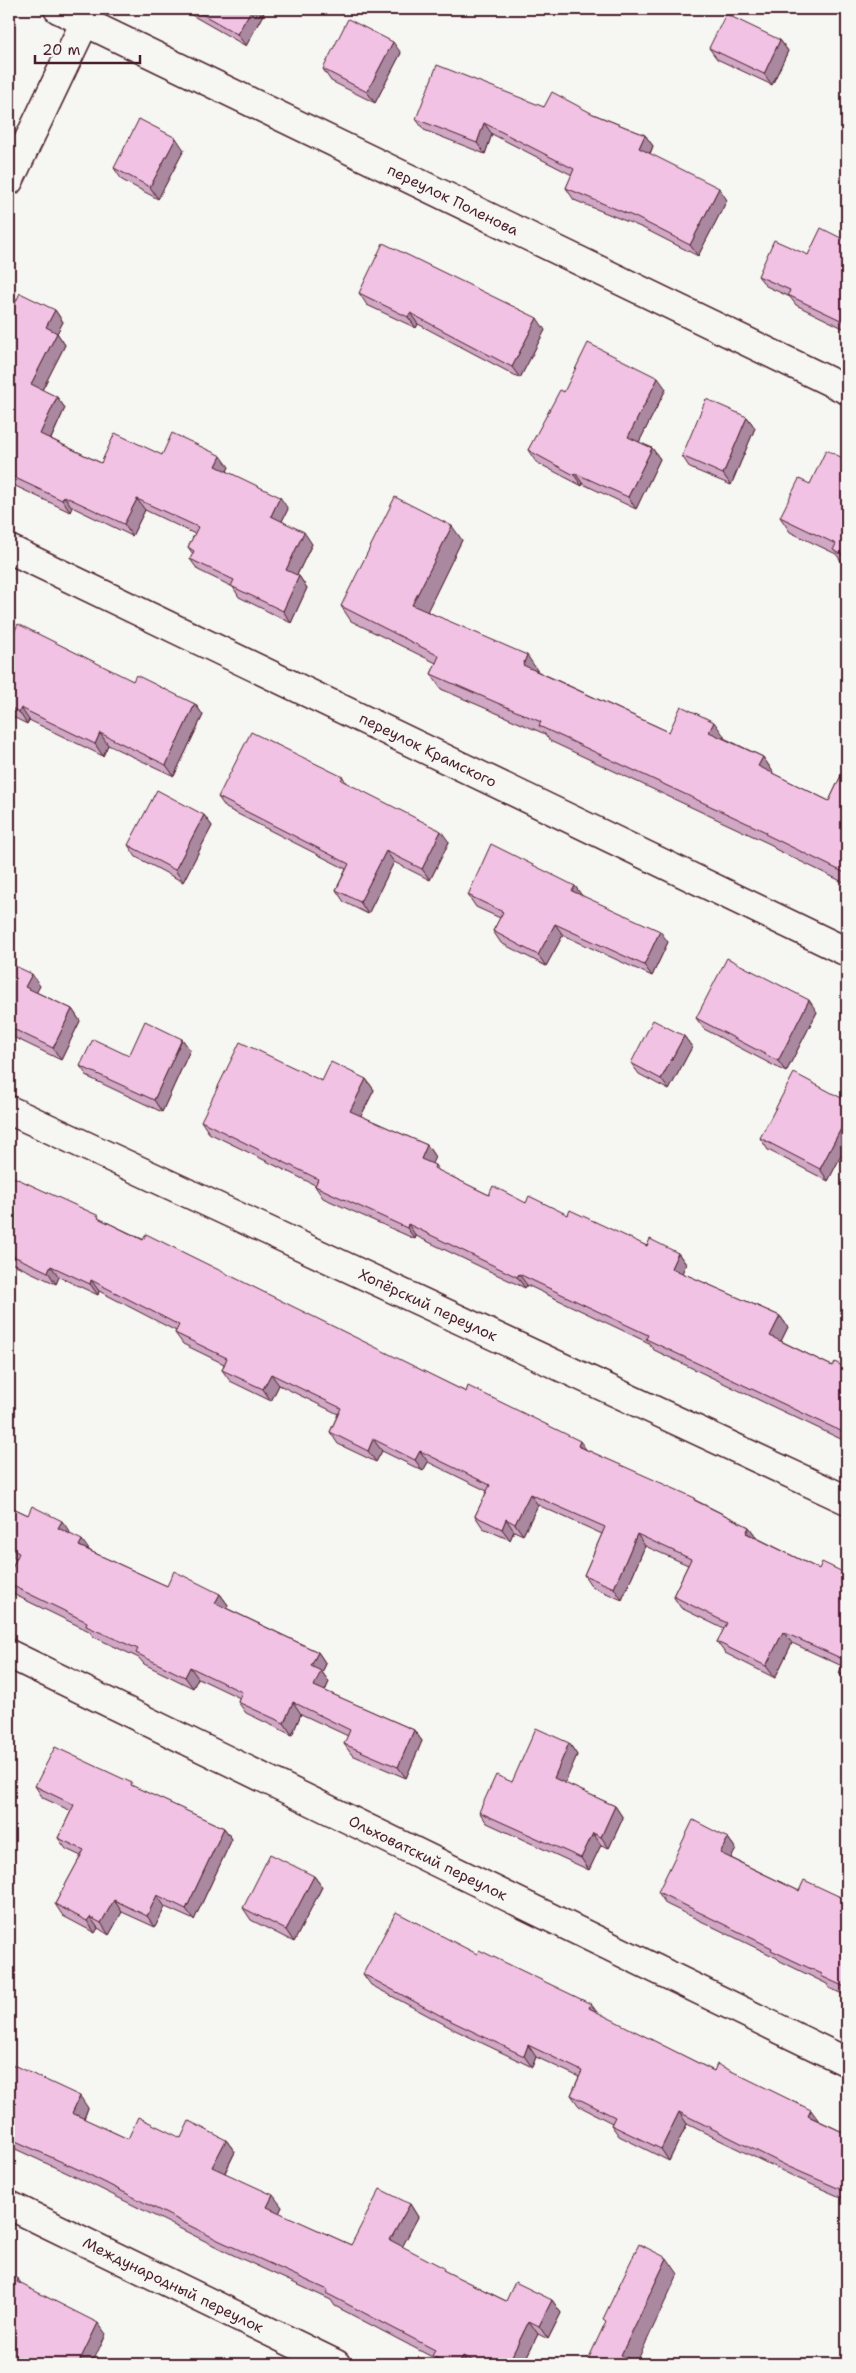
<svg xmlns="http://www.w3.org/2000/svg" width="856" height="2373" viewBox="0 0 856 2373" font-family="'Shantell Sans',sans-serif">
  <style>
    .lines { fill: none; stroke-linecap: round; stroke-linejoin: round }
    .street-casing { stroke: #4a1f2b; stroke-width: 31 }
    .street { stroke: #f6f6f2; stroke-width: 28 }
    .wall { fill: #d0a7c4; stroke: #4a1f2b }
    .shaded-wall { fill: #a988a0; stroke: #4a1f2b }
    .building { fill: #f2c2e4; stroke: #4a1f2b }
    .labels { text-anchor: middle; stroke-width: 4.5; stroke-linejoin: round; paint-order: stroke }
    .street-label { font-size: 15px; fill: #4a1f2b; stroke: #f6f6f2 }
  </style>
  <rect width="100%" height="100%" fill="#f6f6f2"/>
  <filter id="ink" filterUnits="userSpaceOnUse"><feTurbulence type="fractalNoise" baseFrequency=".02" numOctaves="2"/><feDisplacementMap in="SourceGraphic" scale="10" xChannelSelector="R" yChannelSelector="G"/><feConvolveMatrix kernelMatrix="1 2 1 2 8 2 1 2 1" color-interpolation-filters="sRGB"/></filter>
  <g filter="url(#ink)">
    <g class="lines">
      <defs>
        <g id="street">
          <polyline points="58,9 847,390"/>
          <polyline points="9,181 91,9"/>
          <polyline points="9,549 847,952"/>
          <polyline points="9,1110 847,1500"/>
          <polyline points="9,1654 847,2062"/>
          <polyline points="9,2205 336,2364"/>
        </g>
      </defs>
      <use href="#street" class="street-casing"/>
      <use href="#street" class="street"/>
    </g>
    <g class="wall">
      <polygon points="181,9 266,9 246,46"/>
      <polygon points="780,40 788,51 772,85 717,59 709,48"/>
      <polygon points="401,53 375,103 331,81 323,69"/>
      <polygon points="544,107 593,114 645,135 653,146 650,154 727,200 698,256 643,228 574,200 566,188 572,175 492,134 485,154 424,130 416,119"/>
      <polygon points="184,150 158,199 122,180 114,168"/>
      <polygon points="847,241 847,330 796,305 790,297 766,286 758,276 808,255"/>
      <polygon points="359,293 545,330 520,378 418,324 416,328 367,305"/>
      <polygon points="55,310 63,322 57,333 65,345 42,390 57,397 65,408 51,439 101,463 162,455 229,467 227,471 288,509 282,521 312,544 297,575 299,576 307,588 291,623 239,597 233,587 198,570 190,559 193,554 188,547 195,534 145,510 132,536 72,507 70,512 9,483 9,316"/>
      <polygon points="666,389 639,442 652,448 660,459 636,509 583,484 582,486 536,462 528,450 564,392"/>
      <polygon points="747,417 755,428 731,485 690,468 682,456"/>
      <polygon points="847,460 847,567 844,565 836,554 790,532 780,517 810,484"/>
      <polygon points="462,540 427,611 537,670 537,671 669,732 724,736 724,738 763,757 773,772 772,773 829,801 847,763 847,884 775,849 772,845 550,741 545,734 441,689 431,674 436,663 351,621 341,606"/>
      <polygon points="9,643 133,681 195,704 203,715 174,776 108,745 103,756 29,720 27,724 9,715"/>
      <polygon points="343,777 346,783 449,842 430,880 394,862 368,914 344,902 336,890 346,869 226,808 218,797"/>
      <polygon points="204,815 212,826 183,882 136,857 128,845"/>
      <polygon points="575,886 581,895 668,942 652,976 563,935 546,966 501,943 493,931 500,918 476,907 468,895"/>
      <polygon points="9,963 40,986 36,992 72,1009 80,1021 61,1060 9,1035"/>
      <polygon points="817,1012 786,1072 704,1029 696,1018"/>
      <polygon points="684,1036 692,1047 669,1090 639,1074 631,1063"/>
      <polygon points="182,1039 190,1050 162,1112 88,1077 80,1066 129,1056"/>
      <polygon points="366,1079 374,1090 361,1116 427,1145 435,1157 431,1164 435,1165 439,1171 489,1195 526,1203 568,1215 647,1246 678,1253 686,1264 682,1273 780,1316 788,1327 781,1341 832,1366 846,1368 847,1365 847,1442 654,1350 649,1343 527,1285 525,1288 416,1236 415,1239 323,1198 315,1186 315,1185 209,1133 201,1121 322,1081"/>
      <polygon points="847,1101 847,1144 828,1181 768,1150 760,1138"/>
      <polygon points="9,1175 102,1220 466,1392 587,1450 697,1501 749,1527 757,1538 819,1569 847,1574 847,1684 839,1673 842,1666 792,1643 775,1678 725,1653 717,1642 724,1629 681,1608 673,1596 688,1565 645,1546 622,1600 592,1587 584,1575 602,1534 538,1505 523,1535 514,1531 510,1540 483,1528 475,1516 487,1491 428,1462 423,1471 382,1451 376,1462 338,1444 330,1432 338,1414 279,1385 271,1401 230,1381 222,1370 224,1364 183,1344 175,1333 176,1331 99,1291 98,1295 59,1277 56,1284 9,1262"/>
      <polygon points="9,1506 28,1515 70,1532 69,1533 90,1551 167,1586 220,1594 228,1605 226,1608 318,1652 326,1664 322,1672 329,1682 325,1691 414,1730 422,1741 406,1778 352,1755 344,1744 348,1736 301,1714 292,1735 246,1713 238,1702 240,1698 198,1678 193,1688 144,1664 139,1658 94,1637 89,1631 13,1594 9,1587 9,1575 16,1559 9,1555"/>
      <polygon points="569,1743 577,1755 564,1783 615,1806 623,1818 609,1848 601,1845 589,1870 487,1823 479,1812 512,1782"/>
      <polygon points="35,1786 134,1787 224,1828 232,1839 194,1920 165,1907 155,1927 122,1912 109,1935 98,1928 95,1933 63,1916 55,1904 81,1856 66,1849 58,1838 71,1811 43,1798"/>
      <polygon points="728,1838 736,1849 731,1858 799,1891 847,1900 847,1996 829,1988 827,1984 780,1961 777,1958 666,1904 658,1892"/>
      <polygon points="314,1876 322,1887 294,1942 251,1920 243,1908"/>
      <polygon points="477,1954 714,2071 847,2134 847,2200 797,2178 687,2124 669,2161 619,2136 611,2125 612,2123 579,2106 571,2095 579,2077 536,2057 532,2067 455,2030 371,1985 363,1974"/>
      <polygon points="9,2063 88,2108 84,2119 128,2139 181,2138 226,2140 235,2152 225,2173 282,2207 279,2213 351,2245 410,2204 418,2217 402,2247 446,2272 506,2301 552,2300 561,2313 548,2339 538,2334 523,2364 438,2364 432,2357 335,2306 331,2300 229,2253 93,2185 9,2146"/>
    </g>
    <g class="shaded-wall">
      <polygon points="252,9 266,9 246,46 237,34"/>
      <polygon points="780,40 788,51 772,85 764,74"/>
      <polygon points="393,42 401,53 375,103 367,92"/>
      <polygon points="484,123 492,134 485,154 477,143"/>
      <polygon points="645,135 653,146 647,160 639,148"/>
      <polygon points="176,138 184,150 158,199 150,187"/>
      <polygon points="719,188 727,200 698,256 690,245"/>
      <polygon points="847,279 847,295 843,289"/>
      <polygon points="55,310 63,322 54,339 46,327"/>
      <polygon points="410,313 418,324 416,328 408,317"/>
      <polygon points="537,318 545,330 520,378 512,367"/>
      <polygon points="57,333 65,345 39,396 31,384"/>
      <polygon points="658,378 666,389 636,448 628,437"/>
      <polygon points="57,397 65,408 48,445 40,434"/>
      <polygon points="747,417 755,428 731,485 723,474"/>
      <polygon points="652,448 660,459 636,509 628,497"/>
      <polygon points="221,456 229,467 224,477 216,466"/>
      <polygon points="575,473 583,484 582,486 574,475"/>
      <polygon points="64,496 72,507 70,512 62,500"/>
      <polygon points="280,497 288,509 279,527 271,516"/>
      <polygon points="137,499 145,510 132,536 124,524"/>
      <polygon points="452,526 462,540 423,620 412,605"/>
      <polygon points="304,532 312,544 294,581 286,570"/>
      <polygon points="299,576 307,588 291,623 283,611"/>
      <polygon points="527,655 537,670 533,680 523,665"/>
      <polygon points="195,704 203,715 174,776 166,765"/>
      <polygon points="21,708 29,720 27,724 19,712"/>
      <polygon points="714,722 724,736 720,746 709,732"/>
      <polygon points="100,733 108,745 103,756 95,744"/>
      <polygon points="763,757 773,772 769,781 758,766"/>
      <polygon points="204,815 212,826 183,882 175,870"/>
      <polygon points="441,831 449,842 430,880 422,869"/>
      <polygon points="386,851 394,862 368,914 360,902"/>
      <polygon points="575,886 583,897 572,891"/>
      <polygon points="555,924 563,935 546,966 538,955"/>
      <polygon points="660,931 668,942 652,976 644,965"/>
      <polygon points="32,974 40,986 33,999 25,987"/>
      <polygon points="809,1000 817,1012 786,1072 778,1061"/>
      <polygon points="72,1009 80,1021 61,1060 53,1048"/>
      <polygon points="684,1036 692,1047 669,1090 661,1079"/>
      <polygon points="182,1039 190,1050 162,1112 154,1100"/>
      <polygon points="366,1079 374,1090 358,1122 350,1111"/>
      <polygon points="847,1117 847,1144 828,1181 820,1169"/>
      <polygon points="427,1145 435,1157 429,1170 421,1159"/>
      <polygon points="408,1224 416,1236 415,1239 407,1228"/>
      <polygon points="678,1253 686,1264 679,1280 671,1268"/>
      <polygon points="51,1266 59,1277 56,1284 48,1272"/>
      <polygon points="519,1274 527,1285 525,1288 517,1277"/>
      <polygon points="91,1280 99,1291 98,1295 90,1284"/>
      <polygon points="780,1316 788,1327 778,1347 770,1336"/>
      <polygon points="271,1374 279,1385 271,1401 263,1389"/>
      <polygon points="373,1439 382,1451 376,1462 368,1451"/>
      <polygon points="580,1441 588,1452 578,1446"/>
      <polygon points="420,1451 428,1462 423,1471 415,1460"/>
      <polygon points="530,1494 538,1505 523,1535 515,1524"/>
      <polygon points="506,1519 514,1531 510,1540 502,1529"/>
      <polygon points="62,1521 70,1532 66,1539 58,1528"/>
      <polygon points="749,1527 757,1538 746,1533"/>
      <polygon points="637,1534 645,1546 622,1600 614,1588"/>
      <polygon points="82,1540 90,1551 79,1546"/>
      <polygon points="220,1594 228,1605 223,1615 215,1603"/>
      <polygon points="783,1632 792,1643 775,1678 766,1666"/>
      <polygon points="318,1652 326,1664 322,1672 329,1682 322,1697 314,1686 311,1666"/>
      <polygon points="190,1667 198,1678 193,1688 185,1677"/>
      <polygon points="293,1702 301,1714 292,1735 284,1723"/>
      <polygon points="414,1730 422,1741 406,1778 398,1767"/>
      <polygon points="569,1743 577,1755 562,1790 554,1778"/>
      <polygon points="615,1806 623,1818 609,1848 601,1837"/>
      <polygon points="224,1828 232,1839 194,1920 186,1909"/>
      <polygon points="593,1833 601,1845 589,1870 581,1858"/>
      <polygon points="728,1838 736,1849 728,1864 720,1853"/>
      <polygon points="314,1876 322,1887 294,1942 286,1930"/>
      <polygon points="157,1895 165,1907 155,1927 147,1916"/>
      <polygon points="114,1900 122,1912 109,1935 101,1923"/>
      <polygon points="90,1917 98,1928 95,1933 87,1921"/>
      <polygon points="591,2004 599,2015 589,2008"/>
      <polygon points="528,2045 536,2057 532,2067 524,2056"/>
      <polygon points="80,2096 88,2108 81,2126 72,2113"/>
      <polygon points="811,2110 819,2121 808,2116"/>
      <polygon points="679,2112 687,2124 669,2161 661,2149"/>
      <polygon points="226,2140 235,2152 221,2180 212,2167"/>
      <polygon points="273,2195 282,2207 276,2220 267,2207"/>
      <polygon points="410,2204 418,2217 399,2253 390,2240"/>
      <polygon points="667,2258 678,2274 636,2364 621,2355"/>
      <polygon points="18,2279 26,2290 17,2282"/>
      <polygon points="552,2300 561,2313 548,2339 539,2326"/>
      <polygon points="529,2321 538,2334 523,2364 508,2364"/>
      <polygon points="98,2323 106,2334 92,2364 78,2364"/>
      <polygon points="463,2356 468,2364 459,2364"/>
    </g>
    <g class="building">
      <polygon points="193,9 252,9 237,34"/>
      <polygon points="726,14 780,40 764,74 709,48"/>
      <polygon points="348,19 393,42 367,92 323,69"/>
      <polygon points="437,65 544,107 552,92 593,114 645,135 639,148 719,188 690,245 635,217 566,188 574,169 484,123 477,143 416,119"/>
      <polygon points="139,119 176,138 150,187 114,168"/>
      <polygon points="821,228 847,241 847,279 843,289 847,291 847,323 788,295 790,290 758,276 774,240 808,255"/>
      <polygon points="383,243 537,318 512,367 410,313 408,317 359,293"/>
      <polygon points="20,293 55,310 46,327 57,333 31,384 57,397 40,434 101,463 115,433 162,455 172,433 221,456 216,466 280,497 271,516 304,532 286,570 299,576 283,611 231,586 234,580 190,559 194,551 188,547 198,527 137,499 124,524 64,496 62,500 9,475 9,316"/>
      <polygon points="588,343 658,378 628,437 652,448 628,497 575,473 574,475 528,450 560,390 564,392"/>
      <polygon points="706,399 747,417 723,474 682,456"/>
      <polygon points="826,450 847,460 847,557 833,550 836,544 780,517 799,479 810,484"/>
      <polygon points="395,497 452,526 412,605 527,655 523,665 669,732 681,706 714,722 709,732 763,757 758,766 829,801 847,763 847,874 765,834 766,832 539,726 541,722 431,674 439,656 341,606"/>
      <polygon points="18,624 133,681 136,675 195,704 166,765 100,733 95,744 21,708 19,712 9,707 9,643"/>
      <polygon points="251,732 343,777 341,780 441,831 422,869 386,851 360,902 336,890 349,864 218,797"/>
      <polygon points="157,790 204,815 175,870 128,845"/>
      <polygon points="491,844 575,886 572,891 660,931 644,965 555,924 538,955 493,931 503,912 468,895"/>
      <polygon points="727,958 809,1000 778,1061 696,1018"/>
      <polygon points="9,963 32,974 25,987 72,1009 53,1048 9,1027"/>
      <polygon points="653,1020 684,1036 661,1079 631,1063"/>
      <polygon points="145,1021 182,1039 154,1100 80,1066 93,1039 129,1056"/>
      <polygon points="240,1042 322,1081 331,1062 366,1079 350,1111 427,1145 421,1159 435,1165 434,1168 489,1195 493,1186 526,1203 529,1196 568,1215 570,1210 647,1246 650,1239 678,1253 671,1268 780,1316 770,1336 832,1366 835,1362 846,1368 847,1365 847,1434 646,1339 648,1335 519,1274 517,1277 408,1224 407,1228 315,1186 318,1179 201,1121"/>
      <polygon points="794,1073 847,1101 847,1117 820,1169 760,1138"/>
      <polygon points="9,1175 99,1216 98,1218 143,1240 146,1234 466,1392 468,1386 580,1441 578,1446 695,1498 694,1500 749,1527 746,1533 819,1569 822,1562 847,1574 847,1677 839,1673 845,1660 783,1632 766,1666 717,1642 727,1623 673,1596 691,1559 637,1534 614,1588 584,1575 605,1527 530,1494 515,1524 506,1519 502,1529 475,1516 490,1485 420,1451 415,1460 373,1439 368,1451 330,1432 341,1408 271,1374 263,1389 222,1370 227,1358 175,1333 179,1325 91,1280 90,1284 51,1266 48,1272 9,1254"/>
      <polygon points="9,1506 28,1515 32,1506 62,1521 58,1528 82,1540 79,1546 167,1586 174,1571 220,1594 215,1603 318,1652 311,1666 321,1671 314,1686 414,1730 398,1767 344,1744 350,1730 293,1702 284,1723 238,1702 242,1692 190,1667 185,1677 136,1653 138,1649 86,1626 87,1622 9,1584 9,1575 19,1553 9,1548"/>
      <polygon points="536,1728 569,1743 554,1778 615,1806 601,1837 593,1833 581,1858 479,1812 496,1775 512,1782"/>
      <polygon points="55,1747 132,1783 131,1785 224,1828 186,1909 157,1895 147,1916 114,1900 101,1923 90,1917 87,1921 55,1904 84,1850 58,1838 74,1805 35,1786"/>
      <polygon points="693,1820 728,1838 720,1853 799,1891 804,1880 847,1900 847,1988 821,1976 822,1974 771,1950 772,1948 658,1892"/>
      <polygon points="270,1854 314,1876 286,1930 243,1908"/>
      <polygon points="396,1912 477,1954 479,1950 591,2004 589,2008 714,2071 717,2064 811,2110 808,2116 847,2134 847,2192 789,2167 679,2112 661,2149 611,2125 615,2117 571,2095 582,2071 528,2045 524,2056 447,2019 363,1974"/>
      <polygon points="9,2063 80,2096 72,2113 128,2139 138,2117 181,2138 189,2121 226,2140 212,2167 273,2195 267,2207 351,2245 380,2189 410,2204 390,2240 444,2268 443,2270 506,2301 515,2282 552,2300 539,2326 529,2321 508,2364 480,2364 463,2356 459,2364 449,2364 432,2356 435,2350 326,2293 328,2290 220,2241 84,2172 9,2138"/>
      <polygon points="639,2244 667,2258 621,2355 641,2364 586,2364 606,2321 603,2319"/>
      <polygon points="9,2274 18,2279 17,2282 98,2323 78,2364 44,2364 42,2363 42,2364 14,2364 9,2362"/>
      <polygon points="708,2360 716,2364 706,2364"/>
      <polygon points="171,2361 177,2364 169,2364"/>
    </g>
  </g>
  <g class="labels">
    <g class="street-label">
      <text transform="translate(453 200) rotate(26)" y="5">переулок Поленова</text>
      <text transform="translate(428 750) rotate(26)" y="5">переулок Крамского</text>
      <text transform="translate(428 1305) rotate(25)" y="5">Хопёрский переулок</text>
      <text transform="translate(428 1858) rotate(26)" y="5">Ольховатский переулок</text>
      <text transform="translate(173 2285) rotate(26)" y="5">Международный переулок</text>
    </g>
  </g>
  <rect width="856" height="2373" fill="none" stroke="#f6f6f2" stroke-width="30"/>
  <rect x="15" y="15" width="826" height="2343" fill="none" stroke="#4a1f2b" stroke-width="2" filter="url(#ink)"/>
  <path d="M35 55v8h105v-8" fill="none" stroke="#4a1f2b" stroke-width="2.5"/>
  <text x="42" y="55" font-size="15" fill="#4a1f2b" stroke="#f6f6f2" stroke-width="4" paint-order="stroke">20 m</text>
</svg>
